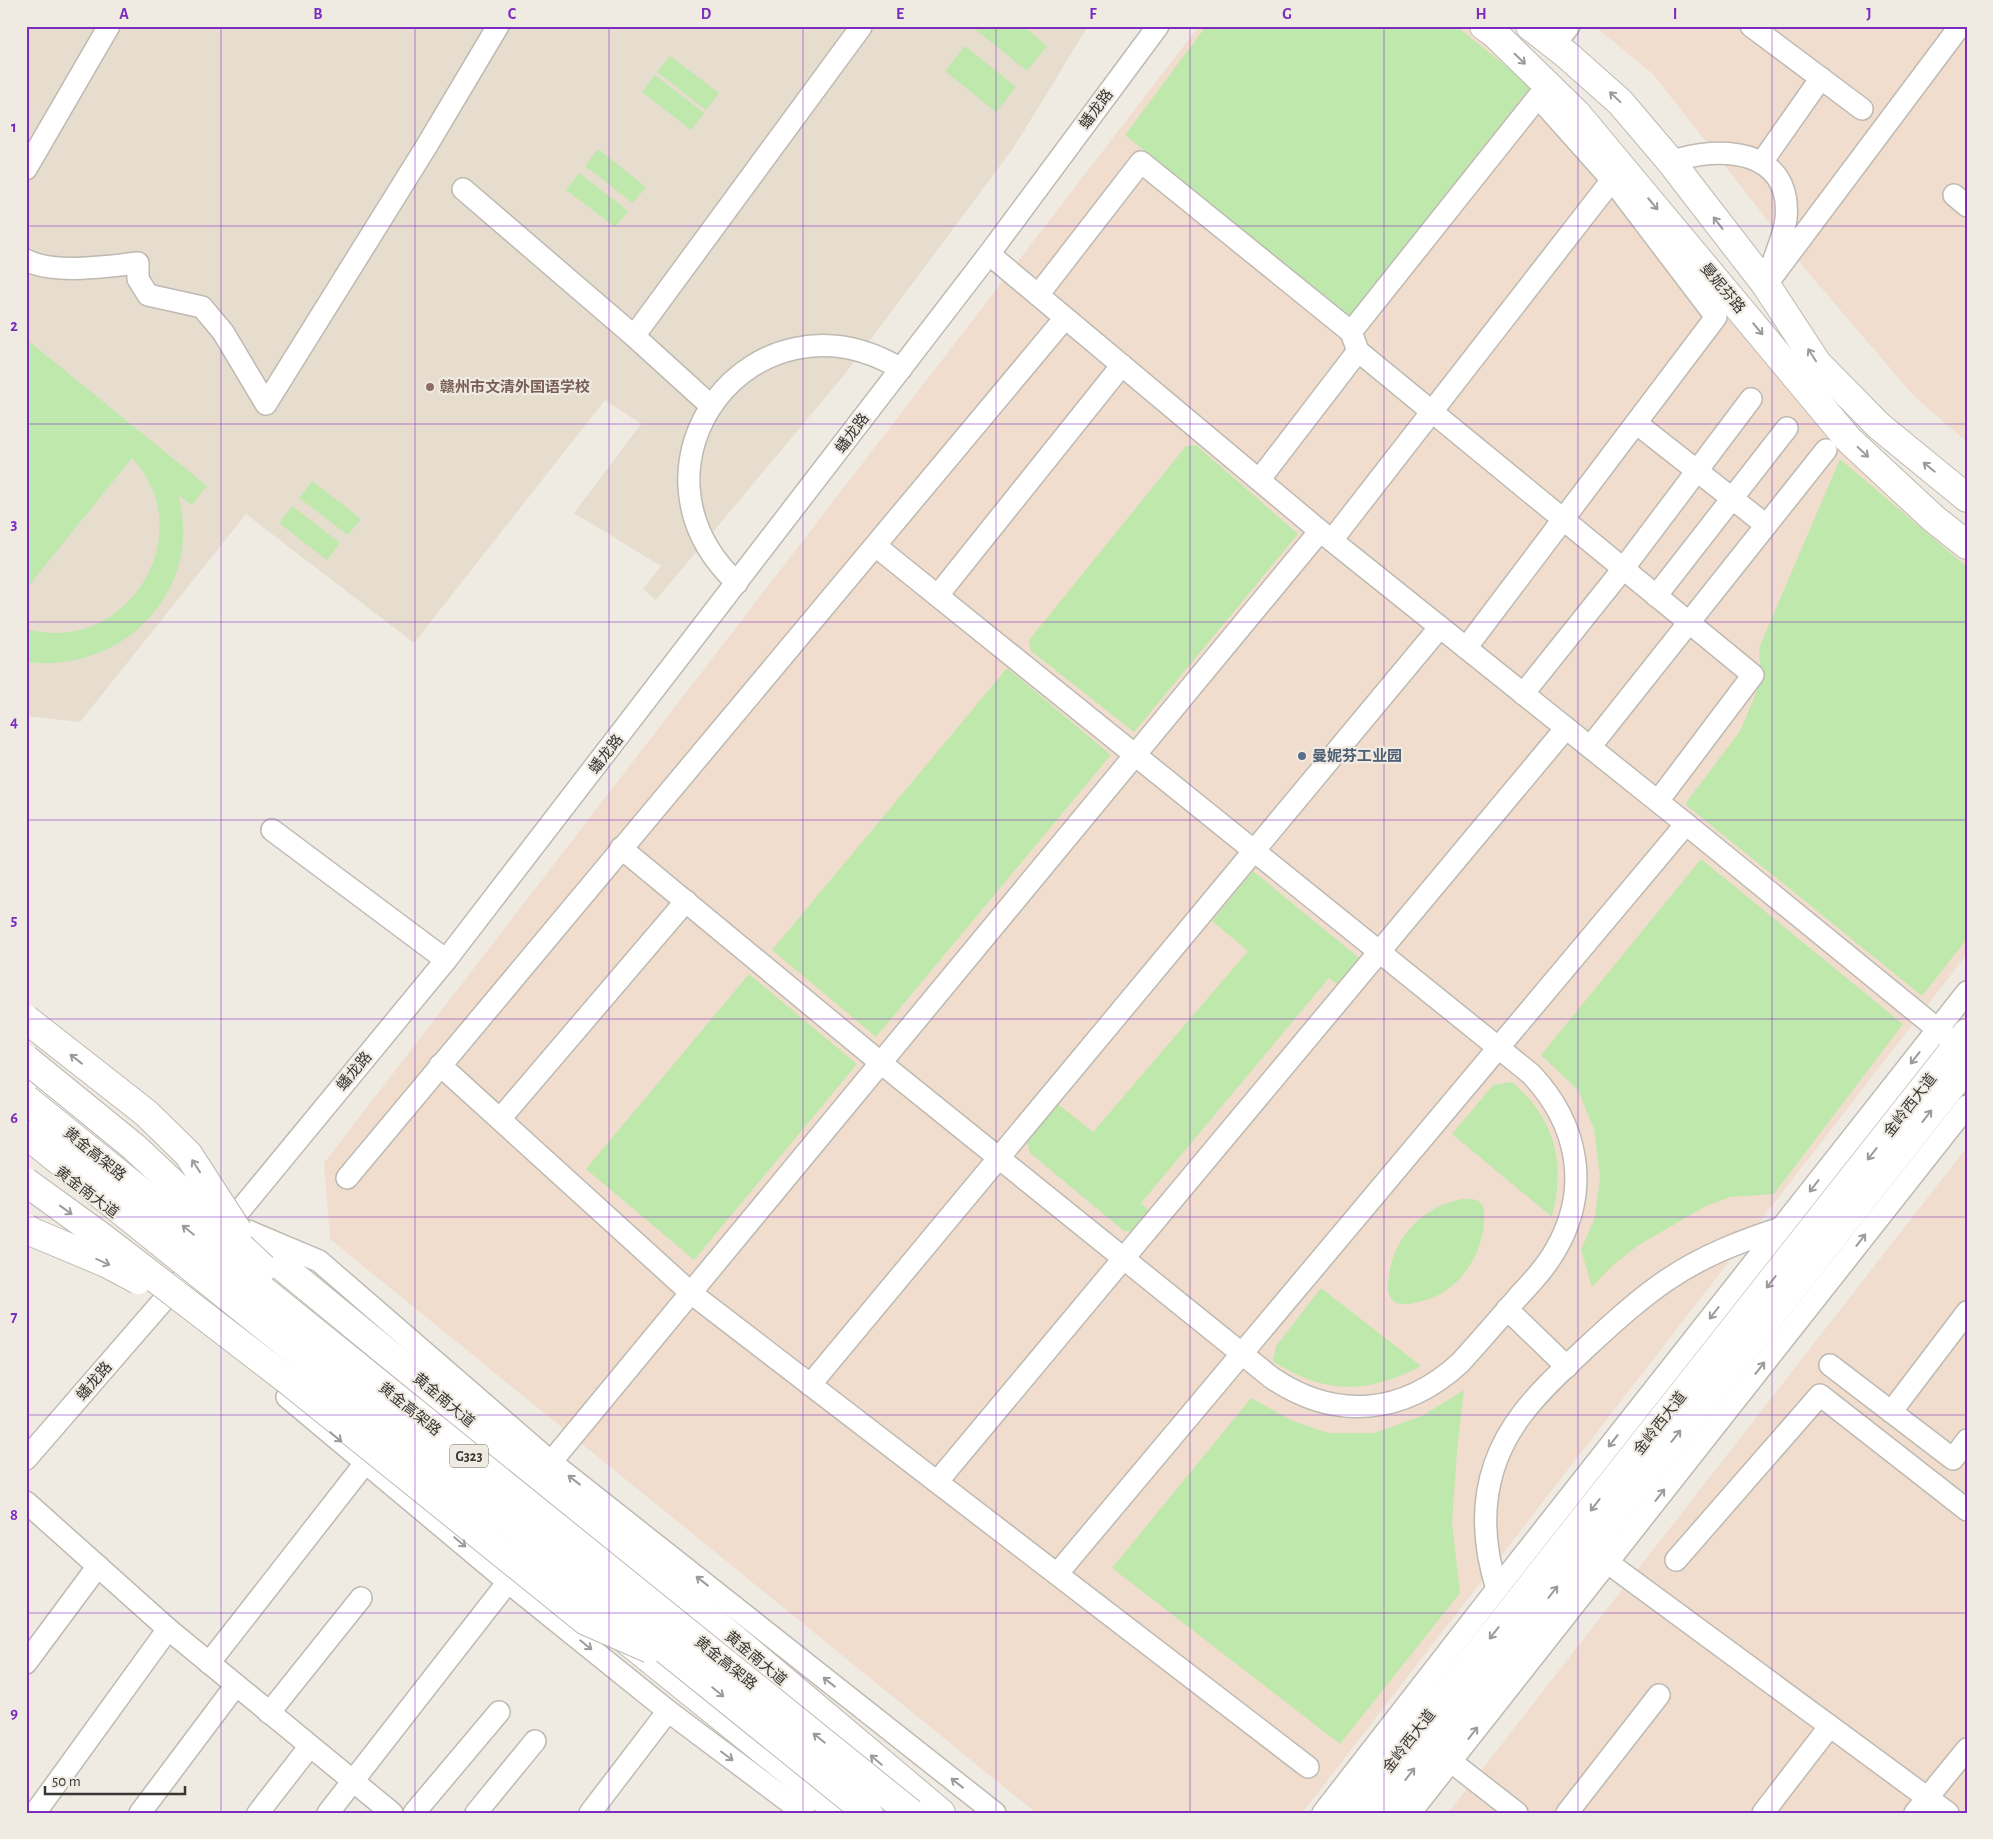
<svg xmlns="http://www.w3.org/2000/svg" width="1993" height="1839" viewBox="0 0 1993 1839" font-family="'Alegreya Sans','Noto Sans SC',sans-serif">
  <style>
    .built { fill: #e6ddce }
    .industrial { fill: #f1ddce }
    .green { fill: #bfe8ad }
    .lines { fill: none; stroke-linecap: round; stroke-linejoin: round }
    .minor-casing { stroke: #bebab2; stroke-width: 24 }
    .major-casing { stroke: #bebab2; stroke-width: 30 }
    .minor { stroke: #fff; stroke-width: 21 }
    .major { stroke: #fff; stroke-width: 28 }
    .highway-bridge-casing { stroke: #bebab2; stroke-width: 30; stroke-linecap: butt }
    .highway-bridge { stroke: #fff; stroke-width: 28 }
    .oneway { stroke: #9c9b9a }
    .grid { fill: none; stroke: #7b2cbf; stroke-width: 1; stroke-opacity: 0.55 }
    .education-dot { fill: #8d6e63; stroke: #efebe2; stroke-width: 2 }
    .service-dot { fill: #5c6f8a; stroke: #efebe2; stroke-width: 2 }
    .labels { text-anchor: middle; stroke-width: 4.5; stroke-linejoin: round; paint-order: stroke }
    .shield { fill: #efebe2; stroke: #706d68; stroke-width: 1 }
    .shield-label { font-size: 14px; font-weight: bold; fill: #393734 }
    .street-label { font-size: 15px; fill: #393734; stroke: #efebe2 }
    .education-label { font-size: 15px; font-weight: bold; fill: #785e54; stroke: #efebe2; text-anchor: start }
    .service-label { font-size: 15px; font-weight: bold; fill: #4e5e75; stroke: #efebe2; text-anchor: start }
    .neatline { fill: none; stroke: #7b2cbf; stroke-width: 2 }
    .grid-label { font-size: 16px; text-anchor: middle; font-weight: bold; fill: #7b2cbf }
  </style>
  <rect width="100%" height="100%" fill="#efebe2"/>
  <polygon class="built" points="26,26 1088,26 1014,147 845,374 656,600 643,589 661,566 574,513 641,424 605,400 414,643 246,514 80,722 26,716"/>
  <g class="industrial">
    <polygon points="1199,26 1466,26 1535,82 1658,216 1843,454 1967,559 1967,954 1302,1813 1036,1813 330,1239 324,1163"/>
    <polygon points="1594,26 1967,26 1967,442 1914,396 1807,271 1653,74"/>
    <polygon points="1967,1147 1967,1813 1448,1813"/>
  </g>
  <g class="green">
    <polygon points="979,26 1023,26 1047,46 1027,71 976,30"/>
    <polygon points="1206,26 1456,26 1531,86 1349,316 1125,135"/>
    <polygon points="965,46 1016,87 996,112 945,71"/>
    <polygon points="670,56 719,93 706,110 657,72"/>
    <polygon points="655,75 704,113 691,130 642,92"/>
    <polygon points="598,149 646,187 633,203 585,166"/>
    <polygon points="579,173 628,211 615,227 566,190"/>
    <path d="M 26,339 L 207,486 L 192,505 L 178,495 C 205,591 122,674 26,662 L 26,629 C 126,657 203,534 132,458 L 26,589 Z"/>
    <polygon points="1196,445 1298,534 1134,732 1031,651 1029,640 1186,446"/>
    <polygon points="1840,459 1967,567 1967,939 1922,996 1685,804 1740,731 1761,681 1759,648"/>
    <polygon points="312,481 361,519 348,535 299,498"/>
    <polygon points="292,506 340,543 327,560 279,523"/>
    <polygon points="1007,668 1111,755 876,1037 772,950"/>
    <polygon points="1701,859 1903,1024 1774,1194 1730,1197 1706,1206 1637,1246 1612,1266 1592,1287 1581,1250 1595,1217 1600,1177 1594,1129 1578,1090 1541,1055"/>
    <polygon points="1253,871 1363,961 1341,987 1329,978 1141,1203 1151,1212 1134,1232 1124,1231 1030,1153 1027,1142 1058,1104 1093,1132 1248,951 1212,921"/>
    <polygon points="749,974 857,1064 694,1260 586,1169"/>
    <path d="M 1512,1082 C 1555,1119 1566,1163 1552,1217 L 1452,1134 L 1493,1085 Z"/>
    <path d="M 1463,1199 C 1469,1199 1477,1198 1481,1203 C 1485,1208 1484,1219 1484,1225 C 1480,1261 1455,1295 1418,1302 C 1411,1304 1403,1305 1396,1303 C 1386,1296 1387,1285 1389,1275 C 1394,1236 1425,1205 1463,1199 Z"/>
    <path d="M 1321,1288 L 1421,1366 C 1368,1394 1324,1395 1273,1361 L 1276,1346 Z"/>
    <polygon points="1464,1390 1457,1450 1452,1523 1460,1593 1340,1744 1112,1568 1251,1398 1293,1421 1328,1433 1374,1433 1422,1416"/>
  </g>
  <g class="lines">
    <defs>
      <g id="minor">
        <polyline points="1751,26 1862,109"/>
        <polyline points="1554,45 1569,26"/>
        <path d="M 1671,162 C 1720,144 1793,149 1786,219 C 1784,236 1776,252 1771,268"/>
        <polyline points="1762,162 1821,78"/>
        <polyline points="26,169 109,26"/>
        <polyline points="463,189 634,336 711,406"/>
        <polyline points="1954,195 1967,206"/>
        <polyline points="989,254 1320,531 1686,824 1957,1045"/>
        <path d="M 26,260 C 54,275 107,266 138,263 L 138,279 L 148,295 L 202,307 L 223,332 L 266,404 L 426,147 L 498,26"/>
        <polyline points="1766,285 1960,26"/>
        <polyline points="1038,295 1141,162 1351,332 1358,351 1753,675 1658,801"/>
        <polyline points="1351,332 1538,97 1612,180 1716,317 1466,648"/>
        <polyline points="634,336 861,27 860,26"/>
        <polyline points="1636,423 1766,525"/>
        <polyline points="1259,480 1358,351"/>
        <polyline points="1332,540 1612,180"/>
        <path d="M 737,583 C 612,466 753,280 901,369"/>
        <polyline points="938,595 1122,365"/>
        <polyline points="1656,596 1787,428"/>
        <polyline points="1523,694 1623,569 1751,399"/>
        <polyline points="1590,747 1826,450"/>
        <polyline points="272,830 446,960"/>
        <path d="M 621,848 L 881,1063 L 1272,1378 C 1336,1421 1403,1415 1460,1363 C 1480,1341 1499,1319 1518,1297 C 1532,1282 1546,1267 1556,1249 C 1591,1188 1578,1124 1531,1074 L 877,547"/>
        <polyline points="440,1065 691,1293 1308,1767"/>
        <polyline points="500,1119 686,901"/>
        <path d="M 347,1178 C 584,890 828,606 1065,318"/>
        <polyline points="248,1231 319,1261 551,1462 995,1813"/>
        <polyline points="222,1232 446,960 989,254 1158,26"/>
        <polyline points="188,1272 223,1324"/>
        <polyline points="1507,1309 1567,1367"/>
        <polyline points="1830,1365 1953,1459 1967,1440"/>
        <polyline points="810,1385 1440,627"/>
        <polyline points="287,1397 508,1582 668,1711 804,1813"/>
        <polyline points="1891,1412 1967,1312"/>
        <polyline points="26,1459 201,1257"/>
        <polyline points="551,1462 1320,531"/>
        <polyline points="937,1482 1566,728"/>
        <polyline points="26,1502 168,1629 392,1813"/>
        <polyline points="1596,1554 1948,1813"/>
        <polyline points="1676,1560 1820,1395 1967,1510"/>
        <polyline points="1057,1574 1686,824"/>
        <path d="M 1497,1589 C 1477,1526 1482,1466 1523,1413 C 1542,1388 1566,1367 1589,1345 C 1614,1322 1639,1299 1667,1280 C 1702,1256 1741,1241 1781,1228"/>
        <polyline points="26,1663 98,1566"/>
        <polyline points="209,1663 366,1462"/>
        <polyline points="269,1713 361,1598"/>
        <polyline points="1440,1753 1517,1813"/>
        <polyline points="35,1813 168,1629"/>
        <polyline points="140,1813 236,1685"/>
        <polyline points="258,1813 310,1746"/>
        <polyline points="328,1813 508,1582"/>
        <polyline points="414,1813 499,1712"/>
        <polyline points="476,1813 535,1741"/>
        <polyline points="590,1813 668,1711"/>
        <polyline points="1323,1813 1497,1589 1967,992"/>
        <polyline points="1410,1813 1967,1106"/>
        <polyline points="1567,1813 1659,1695"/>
        <polyline points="1763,1813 1830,1726"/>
        <polyline points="1915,1813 1967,1749"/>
      </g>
      <g id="major">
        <polyline points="1484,26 1494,33 1577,114 1848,439 1933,518 1967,545"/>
        <polyline points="1530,26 1567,55 1620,102 1671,162 1766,285 1817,363 1879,426 1967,498"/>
        <polyline points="26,1080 131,1160"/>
        <polyline points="244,1235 700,1610 941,1813"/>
        <polyline points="624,1638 841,1813"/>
        <polyline points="1352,1813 1967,1033"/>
        <polyline points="1380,1813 1967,1066"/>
      </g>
    </defs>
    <use href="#minor" class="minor-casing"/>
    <use href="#major" class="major-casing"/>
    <use href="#minor" class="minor"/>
    <use href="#major" class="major"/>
    <defs>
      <g id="highway-bridge">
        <polyline points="26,1019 146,1113 188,1154 238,1231"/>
        <polyline points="26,1059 134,1147 263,1268"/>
        <polyline points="26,1099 911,1813"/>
        <polyline points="26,1134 868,1813"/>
        <polyline points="26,1182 103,1238 290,1382 586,1621 650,1649"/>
        <polyline points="26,1228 32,1232 106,1263 138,1280"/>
      </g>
    </defs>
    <use href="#highway-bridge" class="highway-bridge-casing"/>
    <use href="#highway-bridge" class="highway-bridge"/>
  </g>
  <defs><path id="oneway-shaft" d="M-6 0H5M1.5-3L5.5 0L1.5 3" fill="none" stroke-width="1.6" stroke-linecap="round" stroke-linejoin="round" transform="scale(1.25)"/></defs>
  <g class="oneway">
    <use href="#oneway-shaft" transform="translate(1520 59) rotate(44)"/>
    <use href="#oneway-shaft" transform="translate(1615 97) rotate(-137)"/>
    <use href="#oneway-shaft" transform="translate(1653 204) rotate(50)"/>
    <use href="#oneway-shaft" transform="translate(1718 223) rotate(-128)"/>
    <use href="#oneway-shaft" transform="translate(1758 329) rotate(50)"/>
    <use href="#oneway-shaft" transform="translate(1812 355) rotate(-123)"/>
    <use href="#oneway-shaft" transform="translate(1863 452) rotate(43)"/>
    <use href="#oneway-shaft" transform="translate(1929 467) rotate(-141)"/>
    <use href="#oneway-shaft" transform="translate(1915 1058) rotate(128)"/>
    <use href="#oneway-shaft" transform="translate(76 1059) rotate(-142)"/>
    <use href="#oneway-shaft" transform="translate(1927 1116) rotate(-52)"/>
    <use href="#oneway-shaft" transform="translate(1872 1154) rotate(128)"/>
    <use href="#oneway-shaft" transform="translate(196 1166) rotate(-123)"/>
    <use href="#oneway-shaft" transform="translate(1814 1186) rotate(128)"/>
    <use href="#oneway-shaft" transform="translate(66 1210) rotate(36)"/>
    <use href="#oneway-shaft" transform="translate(188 1230) rotate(-141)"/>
    <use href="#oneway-shaft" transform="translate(1861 1240) rotate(-52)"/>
    <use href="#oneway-shaft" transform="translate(103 1262) rotate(24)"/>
    <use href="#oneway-shaft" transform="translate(1771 1282) rotate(128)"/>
    <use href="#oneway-shaft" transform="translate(1714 1313) rotate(128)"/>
    <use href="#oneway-shaft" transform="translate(1760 1368) rotate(-52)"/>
    <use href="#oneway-shaft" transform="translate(1676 1436) rotate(-52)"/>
    <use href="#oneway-shaft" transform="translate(336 1437) rotate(40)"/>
    <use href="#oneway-shaft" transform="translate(1613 1441) rotate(128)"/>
    <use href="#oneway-shaft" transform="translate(574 1480) rotate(-142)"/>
    <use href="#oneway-shaft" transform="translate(1660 1495) rotate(-52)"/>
    <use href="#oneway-shaft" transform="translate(1595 1505) rotate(128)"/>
    <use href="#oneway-shaft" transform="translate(460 1542) rotate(40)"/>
    <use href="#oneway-shaft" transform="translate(702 1581) rotate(-142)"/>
    <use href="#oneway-shaft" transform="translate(1553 1592) rotate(-52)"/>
    <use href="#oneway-shaft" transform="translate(1494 1633) rotate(128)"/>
    <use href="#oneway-shaft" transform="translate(586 1645) rotate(39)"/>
    <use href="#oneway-shaft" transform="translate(829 1682) rotate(-142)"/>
    <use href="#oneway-shaft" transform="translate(718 1692) rotate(39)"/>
    <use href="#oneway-shaft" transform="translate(1473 1733) rotate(-52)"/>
    <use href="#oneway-shaft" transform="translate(819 1738) rotate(-141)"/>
    <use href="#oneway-shaft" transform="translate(727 1756) rotate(37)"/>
    <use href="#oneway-shaft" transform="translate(876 1760) rotate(-140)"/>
    <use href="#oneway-shaft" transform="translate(1410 1774) rotate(-52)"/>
    <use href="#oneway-shaft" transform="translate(957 1783) rotate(-142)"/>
  </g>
  <path class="grid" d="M 221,26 L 221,1813M 415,26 L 415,1813M 609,26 L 609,1813M 803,26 L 803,1813M 996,26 L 996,1813M 1190,26 L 1190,1813M 1384,26 L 1384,1813M 1578,26 L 1578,1813M 1772,26 L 1772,1813M 26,226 L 1967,226M 26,424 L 1967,424M 26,622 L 1967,622M 26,820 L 1967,820M 26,1019 L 1967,1019M 26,1217 L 1967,1217M 26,1415 L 1967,1415M 26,1613 L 1967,1613"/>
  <circle class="education-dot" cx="430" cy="387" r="5"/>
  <circle class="service-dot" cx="1302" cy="756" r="5"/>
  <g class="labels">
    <rect class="shield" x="450" y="1444.5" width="38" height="23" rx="4"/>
    <g class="shield-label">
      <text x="469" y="1461">G323</text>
    </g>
    <g class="street-label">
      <text transform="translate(1096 109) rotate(-53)" y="5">蟠龙路</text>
      <text transform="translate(1723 288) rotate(50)" y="5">曼妮芬路</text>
      <text transform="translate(852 433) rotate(-53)" y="5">蟠龙路</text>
      <text transform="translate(606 754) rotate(-52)" y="5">蟠龙路</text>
      <text transform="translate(354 1071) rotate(-50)" y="5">蟠龙路</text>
      <text transform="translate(1910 1105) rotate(-52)" y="5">金岭西大道</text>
      <text transform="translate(95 1154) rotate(39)" y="5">黄金高架路</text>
      <text transform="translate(87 1192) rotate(37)" y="5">黄金南大道</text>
      <text transform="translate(94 1381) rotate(-49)" y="5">蟠龙路</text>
      <text transform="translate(444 1400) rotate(40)" y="5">黄金南大道</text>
      <text transform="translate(410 1409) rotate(39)" y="5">黄金高架路</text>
      <text transform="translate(1660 1423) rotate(-52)" y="5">金岭西大道</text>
      <text transform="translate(756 1658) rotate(40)" y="5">黄金南大道</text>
      <text transform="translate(726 1663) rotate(39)" y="5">黄金高架路</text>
      <text transform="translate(1409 1741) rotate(-52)" y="5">金岭西大道</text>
    </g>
    <g class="education-label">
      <text x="440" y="392">赣州市文清外国语学校</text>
    </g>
    <g class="service-label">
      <text x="1312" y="761">曼妮芬工业园</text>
    </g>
  </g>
  <rect width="1993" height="1839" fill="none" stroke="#efebe2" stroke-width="55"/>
  <path d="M45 1786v8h140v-8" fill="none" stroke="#393734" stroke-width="2.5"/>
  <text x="52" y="1786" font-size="15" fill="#393734" stroke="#efebe2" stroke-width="4" paint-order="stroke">50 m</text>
  <rect x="28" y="28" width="1938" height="1784" class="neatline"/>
  <g class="grid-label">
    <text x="124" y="19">A</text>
    <text x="318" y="19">B</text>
    <text x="512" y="19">C</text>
    <text x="706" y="19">D</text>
    <text x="900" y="19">E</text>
    <text x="1093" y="19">F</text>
    <text x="1287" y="19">G</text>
    <text x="1481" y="19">H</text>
    <text x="1675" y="19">I</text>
    <text x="1869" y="19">J</text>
    <text x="14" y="132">1</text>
    <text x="14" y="331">2</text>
    <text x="14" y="529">3</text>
    <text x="14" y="727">4</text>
    <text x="14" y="925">5</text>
    <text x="14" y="1123">6</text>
    <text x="14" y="1322">7</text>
    <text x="14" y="1520">8</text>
    <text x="14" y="1718">9</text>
  </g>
</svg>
